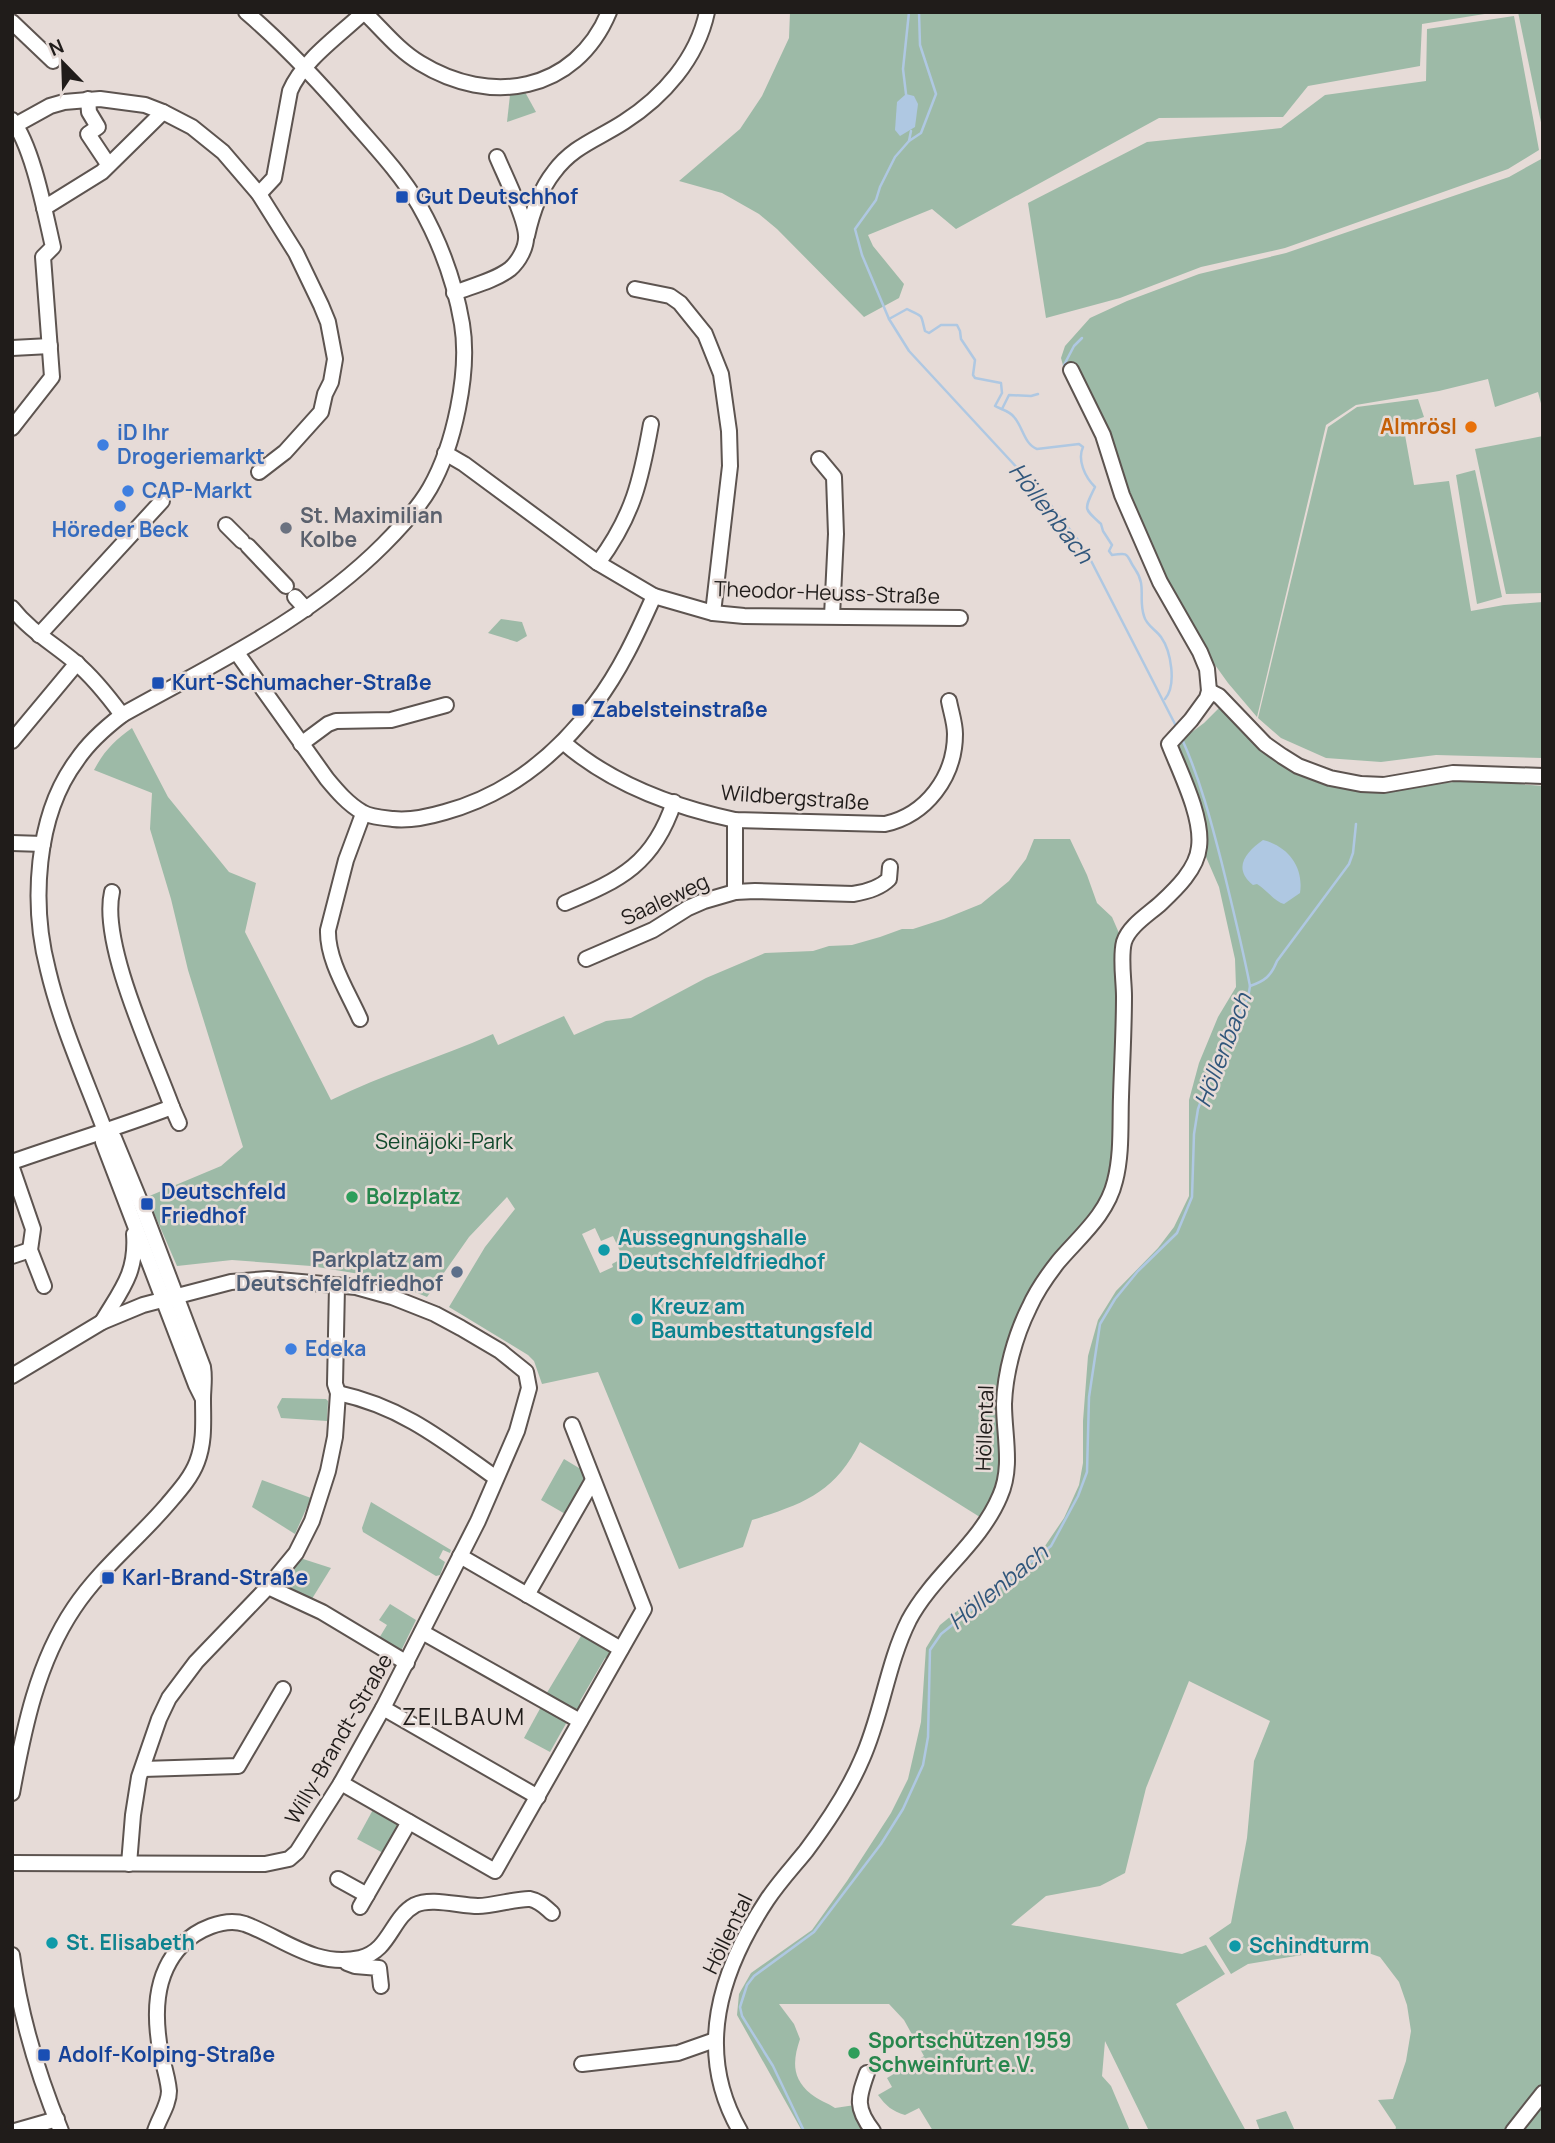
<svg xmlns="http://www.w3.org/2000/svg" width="1555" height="2143" viewBox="0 0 1555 2143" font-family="Manrope,sans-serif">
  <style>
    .green { fill: #9dbaa7; fill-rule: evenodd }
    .water { fill: #afc8e2 }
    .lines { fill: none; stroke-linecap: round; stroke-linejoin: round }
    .stream { stroke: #afc8e2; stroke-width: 2.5 }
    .minor-casing { stroke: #5d5450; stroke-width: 18 }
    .minor { stroke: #fff; stroke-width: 14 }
    .transit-dot { fill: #1a4fb4; stroke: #e6dbd7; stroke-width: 2.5 }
    .food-dot { fill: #e8710a; stroke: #e6dbd7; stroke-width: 2.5 }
    .shop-dot { fill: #3f7fe0; stroke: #e6dbd7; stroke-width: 2.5 }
    .worship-dot { fill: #6b7280; stroke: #e6dbd7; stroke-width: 2.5 }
    .leisure-dot { fill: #2e9e5b; stroke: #e6dbd7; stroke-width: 2.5 }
    .culture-dot { fill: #0f9aa8; stroke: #e6dbd7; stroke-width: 2.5 }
    .service-dot { fill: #5c6f8a; stroke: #e6dbd7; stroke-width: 2.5 }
    .labels { text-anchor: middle; stroke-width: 5; stroke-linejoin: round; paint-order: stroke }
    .transit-label { font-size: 21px; font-weight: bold; fill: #164399; stroke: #e6dbd7; text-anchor: start }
    .food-label { font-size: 21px; font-weight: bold; fill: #c56008; stroke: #e6dbd7; text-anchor: end }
    .shop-label { font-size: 21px; font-weight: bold; fill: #366cbe; stroke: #e6dbd7; text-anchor: start }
    .worship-label { font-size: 21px; font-weight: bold; fill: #5b616d; stroke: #e6dbd7; text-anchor: start }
    .street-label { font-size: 21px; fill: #201c1a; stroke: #e6dbd7 }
    .park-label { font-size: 21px; fill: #11492c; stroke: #e6dbd7 }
    .leisure-label { font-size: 21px; font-weight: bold; fill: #27864d; stroke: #e6dbd7; text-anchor: start }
    .culture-label { font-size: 21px; font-weight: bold; fill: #0d838f; stroke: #e6dbd7; text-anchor: start }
    .service-label { font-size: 21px; font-weight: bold; fill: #4e5e75; stroke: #e6dbd7; text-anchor: end }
    .water-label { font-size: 23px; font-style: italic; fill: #30567b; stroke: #e6dbd7 }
    .neighbourhood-label { font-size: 23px; letter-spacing: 2px; fill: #201c1a; stroke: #e6dbd7 }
  </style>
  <rect width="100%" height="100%" fill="#e6dbd7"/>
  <g class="green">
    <polygon points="790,12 1497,12 1422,24 1420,66 1308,86 1283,117 1159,118 956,229 932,209 868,235 873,246 904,284 899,298 864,317 777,229 759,214 722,193 679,181 740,129 762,96 789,38"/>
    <polygon points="1518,12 1543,12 1543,132"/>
    <polygon points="1514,16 1539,150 1508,169 1285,248 1201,267 1120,298 1046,318 1028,203 1147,142 1281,128 1325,95 1426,81 1427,29"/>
    <polygon points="525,92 536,112 507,122 510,95"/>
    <polygon points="1543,158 1543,411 1538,392 1495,407 1488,379 1439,391 1356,405 1326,425 1257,717 1228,683 1152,577 1118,504 1095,435 1067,380 1061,358 1065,346 1090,318 1127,301 1199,274 1286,253 1509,177"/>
    <polygon points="1418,399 1424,417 1403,424 1414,485 1449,481 1471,611 1504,605 1543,602 1543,758 1436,755 1381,762 1326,758 1281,738 1258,718 1328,427 1357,407"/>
    <polygon points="1543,436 1543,593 1506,594 1475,449"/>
    <polygon points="1475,470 1502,597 1477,604 1456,475"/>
    <polygon points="501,619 522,622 527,636 517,642 488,633"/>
    <path d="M 1219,708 L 1229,713 L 1291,765 L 1413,787 L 1470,780 L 1543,786 L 1543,2131 L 1395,2131 L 1396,2127 L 1378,2100 L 1393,2099 L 1406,2061 L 1411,2031 L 1407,2005 L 1399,1982 L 1380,1957 L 1351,1947 L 1248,1964 L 1231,1974 L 1209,1938 L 1231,1923 L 1247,1838 L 1254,1761 L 1270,1721 L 1189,1681 L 1146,1788 L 1125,1873 L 1100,1886 L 1046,1896 L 1011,1925 L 1182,1954 L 1206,1945 L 1225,1974 L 1176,2004 L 1246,2131 L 1149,2131 L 1105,2041 L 1102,2076 L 1111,2086 L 1130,2131 L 933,2131 L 919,2108 L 905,2115 C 892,2111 886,2106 878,2095 L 892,2087 L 887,2078 L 924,2056 L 904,2020 L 889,2004 L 779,2004 L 794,2024 L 800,2039 C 793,2060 791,2078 811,2094 C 818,2100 828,2103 835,2108 L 855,2105 L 868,2131 L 802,2131 L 737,2015 L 739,1994 L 751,1973 L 812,1930 L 847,1881 L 891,1813 L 908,1779 L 921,1722 L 926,1648 L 940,1625 L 967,1603 L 1020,1568 L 1045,1546 L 1064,1518 L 1079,1485 L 1083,1463 L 1083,1421 L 1088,1356 L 1098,1320 L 1116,1291 L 1158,1248 L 1174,1227 L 1189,1196 L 1189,1100 L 1199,1063 L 1218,1017 L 1236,987 L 1235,959 L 1219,887 L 1203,850 L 1176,744 L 1204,723 Z"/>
    <path d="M 132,728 L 168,797 L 229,872 L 256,883 L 245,932 L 331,1100 C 384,1074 439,1058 493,1034 L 498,1045 L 564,1016 L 574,1035 L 606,1021 L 631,1018 L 706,978 L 765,953 L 813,951 L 829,946 L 852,945 L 880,937 L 902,929 L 913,929 L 944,919 L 981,904 L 1009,881 L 1026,859 L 1034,839 L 1070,839 L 1087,875 L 1097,903 L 1112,917 L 1122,940 L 1116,1145 L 1111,1173 L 1103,1197 L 1021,1311 L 1002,1465 L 996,1491 L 983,1519 L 860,1442 C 835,1493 803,1504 752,1520 L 743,1547 L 679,1569 L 598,1372 L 542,1384 L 534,1361 L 528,1355 L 449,1307 L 485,1247 L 515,1209 L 507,1197 L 469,1237 L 427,1297 L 378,1277 L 311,1266 L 232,1260 L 177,1266 L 147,1197 L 221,1166 L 243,1147 L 188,970 L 171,899 L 150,829 L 152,793 L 94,770 C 104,751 115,740 132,728 ZM 595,1228 L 601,1241 L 613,1236 L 623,1258 L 612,1264 L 613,1267 L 600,1273 L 582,1234 Z"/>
    <polygon points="282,1398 326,1399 328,1401 327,1421 281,1418 277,1407"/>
    <polygon points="564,1459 579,1468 584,1466 589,1478 567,1515 541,1500"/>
    <polygon points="262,1480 311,1498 295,1534 252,1507"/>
    <polygon points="371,1502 451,1550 450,1553 443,1550 439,1558 445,1562 440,1575 436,1576 363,1532 362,1528"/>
    <polygon points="300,1558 331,1568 310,1602 279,1585"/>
    <polygon points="390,1604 416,1620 401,1651 378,1640 387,1625 379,1620"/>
    <polygon points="584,1631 611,1647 613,1653 611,1656 605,1658 580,1701 582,1708 581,1711 573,1712 545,1696"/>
    <polygon points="542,1705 568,1720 550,1752 524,1738"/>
    <polygon points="375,1806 401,1825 385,1854 357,1839"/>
    <polygon points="1286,2111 1295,2131 1260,2131 1256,2120"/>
  </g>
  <g class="water">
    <polygon points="906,94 914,96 918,104 915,127 900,136 895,130 897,102"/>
    <path d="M 1263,840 C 1288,846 1304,867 1300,893 L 1284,904 C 1275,902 1267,890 1257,884 L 1253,885 C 1232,868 1246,852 1263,840 Z"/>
  </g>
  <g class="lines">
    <g class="stream">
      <polyline points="919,12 920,45 936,94 921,133 909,141 895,157 880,187 876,200 855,229 862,255 889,319 909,351 1046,499 1085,549 1176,726"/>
      <polyline points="906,94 903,69 909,12"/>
      <polyline points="909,141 911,131"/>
      <path d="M 889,319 L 907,309 C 924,318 920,312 925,331 L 929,333 L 941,325 L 957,325 L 960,331 L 961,339 L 975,360 L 973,375 L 975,378 L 1001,383 L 1002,393 L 995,406 C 1000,409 1010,411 1014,417 C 1023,427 1024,444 1037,449 L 1079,444 L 1083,447 C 1077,460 1085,477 1095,487 C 1084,510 1083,508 1101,524 L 1103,531 L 1112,545 L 1109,551 L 1112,555 C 1132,552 1125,555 1135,569 C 1147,586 1138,598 1144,616 C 1146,625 1156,630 1161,637 C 1171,651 1177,685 1165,699"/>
      <polyline points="1064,365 1074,346 1082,338"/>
      <polyline points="1002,409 1009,395 1031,396 1038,394"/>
      <polyline points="1417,772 1431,770"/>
      <path d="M 1250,986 C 1265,981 1271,976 1277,961 L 1349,864 L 1353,853 L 1356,824"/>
      <path d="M 804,2131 L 773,2066 L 742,2016 L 740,2007 L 747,1985 L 754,1976 L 814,1932 L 881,1844 L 903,1809 L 923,1765 L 928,1737 L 930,1650 L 941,1634 L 1051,1546 L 1078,1496 L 1087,1472 L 1089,1397 L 1100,1324 L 1115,1299 L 1138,1271 L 1177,1233 L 1192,1197 L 1194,1134 L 1198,1109 L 1215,1062 L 1248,998 L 1250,986 C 1242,945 1232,905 1222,864 C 1211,821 1200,779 1182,739"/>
    </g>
    <defs>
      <g id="minor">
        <path d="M 364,12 C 382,29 398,50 420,63 C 490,106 575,93 609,12"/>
        <polyline points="12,22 53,61"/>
        <polyline points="88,99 89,112 98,127 88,134 108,164"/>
        <path d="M 12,120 C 33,147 45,213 53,247 L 43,257 L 52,377 L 12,428"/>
        <polyline points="12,127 50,106 64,102 100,99 145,105 163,112 192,127 223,152 259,194 296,253 321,305 328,322 335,359 331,382 325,394 321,412 285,452 259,472"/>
        <path d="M 259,194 L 274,178 L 290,91 C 303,60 340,35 364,12"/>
        <polyline points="44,208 102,172 163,112"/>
        <path d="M 527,236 C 532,213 539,191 554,172 C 573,146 598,139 624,122 C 663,97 697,59 707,12"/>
        <polyline points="635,289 670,296 680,303 705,334 721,374 729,431 730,466 713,613"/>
        <path d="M 454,293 C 472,286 494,281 510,269 C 519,261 527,247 526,235 C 525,216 505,176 497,157"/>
        <polyline points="12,348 50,346"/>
        <polyline points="445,453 464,464 598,563 654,596 713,613 744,616 960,618"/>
        <polyline points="819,459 834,477 836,534 832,616"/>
        <polyline points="226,525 242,541"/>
        <polyline points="248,546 286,586"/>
        <path d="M 598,563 C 633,516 641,480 651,424"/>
        <polyline points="295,597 306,609"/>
        <path d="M 12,608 C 30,631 54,644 75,662 C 93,677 108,696 122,715"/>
        <polyline points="39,635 162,501"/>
        <path d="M 237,653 L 327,779 C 337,791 348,804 362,812 C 369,817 384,818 393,819 C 411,821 428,817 445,812 C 507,795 557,755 595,704 C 620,671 637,634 654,596"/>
        <polyline points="1209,691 1219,696 1265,744 1282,756 1298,766 1330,778 1361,784 1384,785 1453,773 1543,776"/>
        <polyline points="12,741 77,663"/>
        <path d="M 563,742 C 610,783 674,807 735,820 L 885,824 C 926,815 955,777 955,734 C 955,723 951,712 949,701"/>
        <polyline points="301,744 328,724 336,721 391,720 446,705"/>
        <polyline points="12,843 43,844"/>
        <path d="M 735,892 L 755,891 L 853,894 C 866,892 880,888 889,879 L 890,867"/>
        <path d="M 565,903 C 621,880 654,863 674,802"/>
        <polyline points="586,959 653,930 688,908 704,901 735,892 735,820"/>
        <path d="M 360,1019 C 348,992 327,960 328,930 L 346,860 L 363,814"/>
        <polyline points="172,1107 179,1123"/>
        <path d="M 12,1162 C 66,1143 120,1127 172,1107 C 153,1055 100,944 112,892"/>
        <polyline points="12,1168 33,1229 30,1250 44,1286"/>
        <polyline points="12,1256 30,1250"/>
        <path d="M 102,1322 C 121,1290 137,1273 134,1234"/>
        <polyline points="12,1376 102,1322 143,1305 231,1282 268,1279 356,1287 392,1297 435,1314 461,1328 500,1351 526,1372 529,1388 517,1431 478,1521 383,1708 341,1783 297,1852 289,1859 265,1864 12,1863"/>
        <path d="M 338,1393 C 403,1407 444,1441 496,1478"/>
        <path d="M 203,1399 L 196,1385 L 103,1142 L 105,1131 C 85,1078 61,1025 48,970 C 31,905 35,816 77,760 C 89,742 105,728 122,715 C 213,664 308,620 383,545 C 400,528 418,509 430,488 C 454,446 470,372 462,324 C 455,283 439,240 419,205 C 402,176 379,151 357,126 C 322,85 287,47 246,12"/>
        <polyline points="460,1556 621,1649"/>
        <polyline points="268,1587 322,1612 407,1663"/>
        <polyline points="527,1595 593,1480"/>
        <polyline points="422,1632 580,1721"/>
        <polyline points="383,1708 538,1797"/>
        <polyline points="143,1769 238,1766 283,1689"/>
        <polyline points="341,1783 495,1871 644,1609 572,1425"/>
        <path d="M 12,1793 C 24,1728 37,1663 74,1608 C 100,1569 137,1540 167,1505 C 178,1492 191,1478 197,1462 C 205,1441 203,1421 203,1399 C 203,1388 205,1379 203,1367 L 142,1206 L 114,1138 L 105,1131"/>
        <polyline points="129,1864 133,1815 139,1777 159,1719 169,1698 196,1662 268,1587 296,1553 312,1521 328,1471 335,1437 338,1393 335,1384 337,1286"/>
        <polyline points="338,1879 367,1895"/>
        <polyline points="360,1907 409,1822"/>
        <path d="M 12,1955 C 20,2016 38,2075 61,2131"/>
        <polyline points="347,1963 355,1966 379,1968 381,1986"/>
        <polyline points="582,2064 678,2053 715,2040"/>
        <path d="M 867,2073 C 858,2098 855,2108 873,2131"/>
        <polyline points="15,2131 57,2119"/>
        <path d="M 155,2131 C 159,2118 169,2105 169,2091 C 168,2079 164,2066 161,2055 C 154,2017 153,1975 182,1945 C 196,1930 224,1917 245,1924 C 283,1938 315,1968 360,1958 C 390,1951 391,1918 415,1905 C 431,1897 460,1906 478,1906 C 493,1906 519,1898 530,1899 C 540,1901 545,1907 552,1913"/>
        <path d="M 740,2131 C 694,2051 720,1971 767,1900 C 779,1882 793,1867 806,1851 C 827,1823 848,1792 862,1759 C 882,1715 887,1664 909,1620 C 933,1575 980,1544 1000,1496 C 1013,1467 1004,1435 1004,1404 C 1005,1373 1015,1336 1029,1308 C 1036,1292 1047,1276 1058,1262 C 1079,1237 1107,1215 1115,1181 C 1122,1154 1120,1125 1121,1097 C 1122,1063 1124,1030 1124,996 C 1124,981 1120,957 1124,942 C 1129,926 1149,914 1161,903 C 1176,889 1197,869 1199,847 C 1203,817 1180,772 1169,744 L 1191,720 L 1207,698 L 1209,691 L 1207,669 L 1200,652 L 1160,582 L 1122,495 L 1103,435 L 1071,370"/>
        <polyline points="1513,2131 1543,2093"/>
      </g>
    </defs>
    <use href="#minor" class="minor-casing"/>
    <use href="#minor" class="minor"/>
  </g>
  <g class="transit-dot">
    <rect x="395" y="190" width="14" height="14" rx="3.5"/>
    <rect x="151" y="676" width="14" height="14" rx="3.5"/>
    <rect x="571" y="703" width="14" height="14" rx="3.5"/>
    <rect x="140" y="1197" width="14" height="14" rx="3.5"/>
    <rect x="101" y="1571" width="14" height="14" rx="3.5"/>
    <rect x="37" y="2048" width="14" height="14" rx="3.5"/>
  </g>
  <circle class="food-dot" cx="1471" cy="427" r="7"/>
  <g class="shop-dot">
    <circle cx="103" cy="445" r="7"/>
    <circle cx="128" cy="491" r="7"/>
    <circle cx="120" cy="506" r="7"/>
    <circle cx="291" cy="1349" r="7"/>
  </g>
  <circle class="worship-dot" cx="286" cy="528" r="7"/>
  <g class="leisure-dot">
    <circle cx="352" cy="1197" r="7"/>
    <circle cx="854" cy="2053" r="7"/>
  </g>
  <g class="culture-dot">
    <circle cx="604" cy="1250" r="7"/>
    <circle cx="637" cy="1319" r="7"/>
    <circle cx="52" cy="1943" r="7"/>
    <circle cx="1235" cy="1946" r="7"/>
  </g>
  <circle class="service-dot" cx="457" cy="1272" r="7"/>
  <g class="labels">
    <g class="transit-label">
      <text x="416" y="204">Gut Deutschhof</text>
      <text x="172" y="690">Kurt-Schumacher-Straße</text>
      <text x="592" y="717">Zabelsteinstraße</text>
      <text x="161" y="1199">Deutschfeld<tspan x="161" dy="24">Friedhof</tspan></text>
      <text x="122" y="1585">Karl-Brand-Straße</text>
      <text x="58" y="2062">Adolf-Kolping-Straße</text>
    </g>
    <g class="food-label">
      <text x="1457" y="434">Almrösl</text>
    </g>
    <g class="shop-label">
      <text x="117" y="440">iD Ihr<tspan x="117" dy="24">Drogeriemarkt</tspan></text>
      <text x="142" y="498">CAP-Markt</text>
      <text x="120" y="537" text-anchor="middle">Höreder Beck</text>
      <text x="305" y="1356">Edeka</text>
    </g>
    <g class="worship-label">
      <text x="300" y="523">St. Maximilian<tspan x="300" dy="24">Kolbe</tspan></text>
    </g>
    <g class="street-label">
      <text transform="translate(827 593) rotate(2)" y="7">Theodor-Heuss-Straße</text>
      <text transform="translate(795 798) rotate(4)" y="7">Wildbergstraße</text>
      <text transform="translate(665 900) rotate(-25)" y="7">Saaleweg</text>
      <text transform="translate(985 1428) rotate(-88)" y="7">Höllental</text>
      <text transform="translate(339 1739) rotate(-60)" y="7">Willy-Brandt-Straße</text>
      <text transform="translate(728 1934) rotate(-64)" y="7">Höllental</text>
    </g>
    <g class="park-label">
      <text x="444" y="1149">Seinäjoki-Park</text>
    </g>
    <g class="leisure-label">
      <text x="366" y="1204">Bolzplatz</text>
      <text x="868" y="2048">Sportschützen 1959<tspan x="868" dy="24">Schweinfurt e.V.</tspan></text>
    </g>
    <g class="culture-label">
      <text x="618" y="1245">Aussegnungshalle<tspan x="618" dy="24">Deutschfeldfriedhof</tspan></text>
      <text x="651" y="1314">Kreuz am<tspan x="651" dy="24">Baumbesttatungsfeld</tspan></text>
      <text x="66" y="1950">St. Elisabeth</text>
      <text x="1249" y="1953">Schindturm</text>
    </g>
    <g class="service-label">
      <text x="443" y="1267">Parkplatz am<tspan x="443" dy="24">Deutschfeldfriedhof</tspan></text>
    </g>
    <g class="water-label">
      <text transform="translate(1051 513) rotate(52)" y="8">Höllenbach</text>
      <text transform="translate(1223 1050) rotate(-69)" y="8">Höllenbach</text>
      <text transform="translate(998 1587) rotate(-39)" y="8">Höllenbach</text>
    </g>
    <g class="neighbourhood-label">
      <text x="464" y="1725">ZEILBAUM</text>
    </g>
  </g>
  <rect width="1555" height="2143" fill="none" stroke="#201c1a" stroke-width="28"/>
  <g transform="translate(63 63) rotate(337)" stroke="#e6dbd7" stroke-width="5" paint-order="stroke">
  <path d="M0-5L12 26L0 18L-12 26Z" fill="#201c1a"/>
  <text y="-10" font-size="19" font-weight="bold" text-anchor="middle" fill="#201c1a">N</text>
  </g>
</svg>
